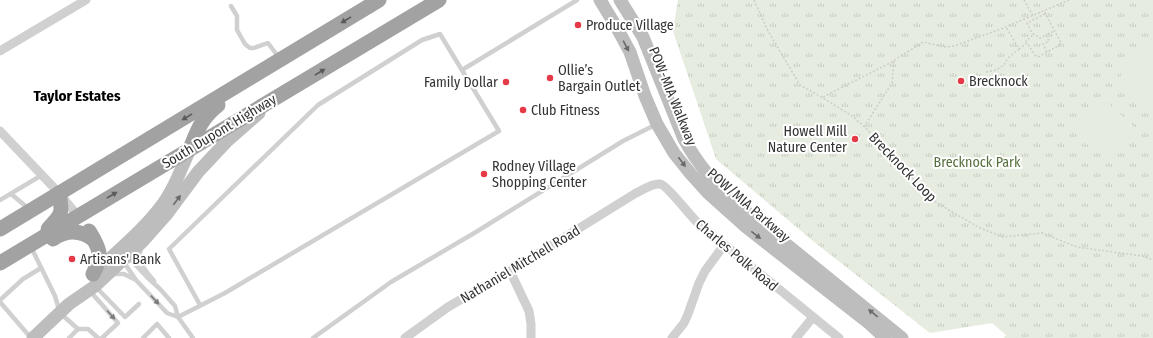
<svg xmlns="http://www.w3.org/2000/svg" width="1153" height="338" viewBox="0 0 1153 338" font-family="'Fira Sans Condensed',sans-serif">
  <style>
    .park { fill: url(#park-tufts) }
    .garden { fill: #e6ecdf }
    .lines { fill: none; stroke-linecap: round; stroke-linejoin: round }
    .path { stroke: #cdcdcd; stroke-width: 1.5; stroke-dasharray: 2 2; stroke-linecap: butt }
    .service { stroke: #d0d0d0; stroke-width: 4.5 }
    .minor { stroke: #d0d0d0; stroke-width: 9 }
    .secondary { stroke: #bdbdbd; stroke-width: 13 }
    .trunk { stroke: #a2a2a2; stroke-width: 15 }
    .oneway { fill: #5a5a5a }
    .oneway2 { fill: #6a6a6a }
    .oneway3 { fill: #7a7a7a }
    .poi-dot { fill: #e63946; stroke: #fff; stroke-width: 1.5 }
    .labels { text-anchor: middle; stroke-width: 4; stroke-linejoin: round; paint-order: stroke }
    .poi-label { font-size: 14px; fill: #333; stroke: #fff; text-anchor: start }
    .street-label { font-size: 14px; fill: #333; stroke: #fff }
    .park-label { font-size: 14px; fill: #56703f; stroke: #fff }
    .neighbourhood-label { font-size: 15px; font-weight: bold; fill: #000; stroke: #fff }
  </style>
  <defs>
    <pattern id="park-tufts" width="24" height="20" patternUnits="userSpaceOnUse"><rect width="24" height="20" fill="#e6ecdf"/><path d="M3 7l-1-3M5 7V3M7 7l1-3M15 17l-1-3M17 17v-4M19 17l1-3" fill="none" stroke="#c6cbc0"/></pattern>
  </defs>
  <rect width="100%" height="100%" fill="#fff"/>
  <polygon class="park" points="678,0 1153,0 1153,338 1004,338 1006,335 992,323 930,333 813,241 716,159 673,31"/>
  <g class="garden">
    <polygon points="1145,49 1153,53 1153,105 1145,106 1120,81 1121,74"/>
    <polygon points="1098,99 1104,99 1137,130 1123,148 1109,152 1099,151 1083,142 1072,129"/>
  </g>
  <g class="lines">
    <g class="path">
      <polyline points="754,0 768,31 800,85 823,98 852,116 866,128 882,148 937,203 978,227 1003,237 1042,233 1077,247 1142,256 1153,260"/>
      <polyline points="1024,0 1033,16"/>
      <polyline points="1045,14 1027,23 1032,33 1040,38 1046,35"/>
      <polyline points="1027,42 1026,41 1034,34"/>
      <polyline points="1019,49 1027,43 1035,55 1038,57 1058,46 1061,43 1044,11"/>
      <polyline points="1047,52 1043,44 1049,41 1046,35 1054,31"/>
      <polyline points="986,72 996,70 1004,65 1008,58 1019,49 1006,27"/>
      <polyline points="823,97 890,63 923,42 945,47 954,46 1001,29 1069,0"/>
      <polyline points="864,127 892,83 894,61"/>
    </g>
    <g class="service">
      <polyline points="231,6 237,16 237,30 245,44 250,48 254,48 268,43 280,59"/>
      <polyline points="462,70 577,0"/>
      <polyline points="11,194 28,208"/>
      <polyline points="0,200 42,175"/>
      <path d="M 141,249 C 136,262 147,272 154,281"/>
      <polyline points="33,251 55,296 60,313 78,329 69,338"/>
      <polyline points="128,257 147,277 160,289 175,306 178,317 193,338"/>
      <polyline points="123,261 136,280 167,313 178,317 225,293 499,131 440,34 422,40 318,105 169,249 200,305"/>
      <polyline points="113,274 124,274 134,279"/>
      <polyline points="96,287 125,317 139,304"/>
      <polyline points="90,291 118,323 102,338"/>
      <polyline points="0,300 23,279 41,268"/>
      <polyline points="0,302 31,338"/>
      <polyline points="78,329 88,329 98,338"/>
      <polyline points="143,338 157,324 169,338"/>
      <polyline points="313,338 391,282 476,232 623,141 655,125"/>
    </g>
    <g class="minor">
      <polyline points="0,51 86,0"/>
      <polyline points="0,131 59,193 78,216"/>
      <polyline points="510,271 529,311 531,324 531,338"/>
      <path d="M 405,338 L 448,307 L 510,271 L 636,193 C 643,190 652,183 660,184 C 667,185 691,217 699,224 L 839,338"/>
      <polyline points="672,338 684,323 688,314 699,283 705,271 724,245"/>
      <polyline points="796,338 813,317"/>
    </g>
    <g class="secondary">
      <polyline points="600,0 617,28 630,52 645,96 657,124 674,153 690,173 708,193 746,227 870,324 885,338"/>
      <path d="M 620,0 L 643,37 L 684,139 C 698,165 716,186 739,206 L 902,338"/>
      <path d="M 93,274 C 115,253 141,233 159,209 C 173,192 181,169 190,149"/>
      <polyline points="33,338 69,304 95,286 143,241 166,215 198,172 227,141 259,113"/>
    </g>
    <g class="trunk">
      <path d="M 190,149 C 198,129 201,119 218,105"/>
      <polyline points="0,229 379,0"/>
      <path d="M 48,229 C 62,214 63,214 59,193"/>
      <path d="M 89,231 C 100,249 103,255 93,274"/>
      <path d="M 53,239 C 67,229 81,230 94,240"/>
      <polyline points="0,263 439,0"/>
    </g>
  </g>
  <defs><path id="oneway-solid" d="M-6-.8H1V-3.2L6.5 0L1 3.2V.8H-6Z"/></defs>
  <g class="oneway">
    <use href="#oneway-solid" transform="translate(346 20) rotate(149)"/>
    <use href="#oneway-solid" transform="translate(320 72) rotate(-31)"/>
    <use href="#oneway-solid" transform="translate(187 117) rotate(149)"/>
    <use href="#oneway-solid" transform="translate(112 195) rotate(-31)"/>
  </g>
  <g class="oneway2">
    <use href="#oneway-solid" transform="translate(626 46) rotate(62)"/>
    <use href="#oneway-solid" transform="translate(682 162) rotate(53)"/>
    <use href="#oneway-solid" transform="translate(177 200) rotate(-53)"/>
    <use href="#oneway-solid" transform="translate(756 235) rotate(38)"/>
    <use href="#oneway-solid" transform="translate(873 313) rotate(-141)"/>
  </g>
  <g class="oneway3">
    <use href="#oneway-solid" transform="translate(155 300) rotate(47)"/>
    <use href="#oneway-solid" transform="translate(111 315) rotate(48)"/>
  </g>
  <g class="poi-dot">
    <circle cx="578" cy="25" r="4"/>
    <circle cx="550" cy="78" r="4"/>
    <circle cx="961" cy="81" r="4"/>
    <circle cx="506" cy="82" r="4"/>
    <circle cx="523" cy="110" r="4"/>
    <circle cx="855" cy="139" r="4"/>
    <circle cx="484" cy="174" r="4"/>
    <circle cx="72" cy="259" r="4"/>
  </g>
  <g class="labels">
    <g class="poi-label">
      <text x="586" y="30">Produce Village</text>
      <text x="558" y="75">Ollie’s<tspan x="558" dy="16">Bargain Outlet</tspan></text>
      <text x="969" y="86">Brecknock</text>
      <text x="498" y="87" text-anchor="end">Family Dollar</text>
      <text x="531" y="115">Club Fitness</text>
      <text x="847" y="136" text-anchor="end">Howell Mill<tspan x="847" dy="16">Nature Center</tspan></text>
      <text x="492" y="171">Rodney Village<tspan x="492" dy="16">Shopping Center</tspan></text>
      <text x="80" y="264">Artisans' Bank</text>
    </g>
    <g class="street-label">
      <text transform="translate(673 96) rotate(68)" y="5">POW-MIA Walkway</text>
      <text transform="translate(219 131) rotate(-31)" y="5">South Dupont Highway</text>
      <text transform="translate(903 167) rotate(46)" y="5">Brecknock Loop</text>
      <text transform="translate(749 205) rotate(41)" y="5">POW/MIA Parkway</text>
      <text transform="translate(737 255) rotate(40)" y="5">Charles Polk Road</text>
      <text transform="translate(520 264) rotate(-31)" y="5">Nathaniel Mitchell Road</text>
    </g>
    <g class="park-label">
      <text x="977" y="167">Brecknock Park</text>
    </g>
    <g class="neighbourhood-label">
      <text x="77" y="101">Taylor Estates</text>
    </g>
  </g>
</svg>
